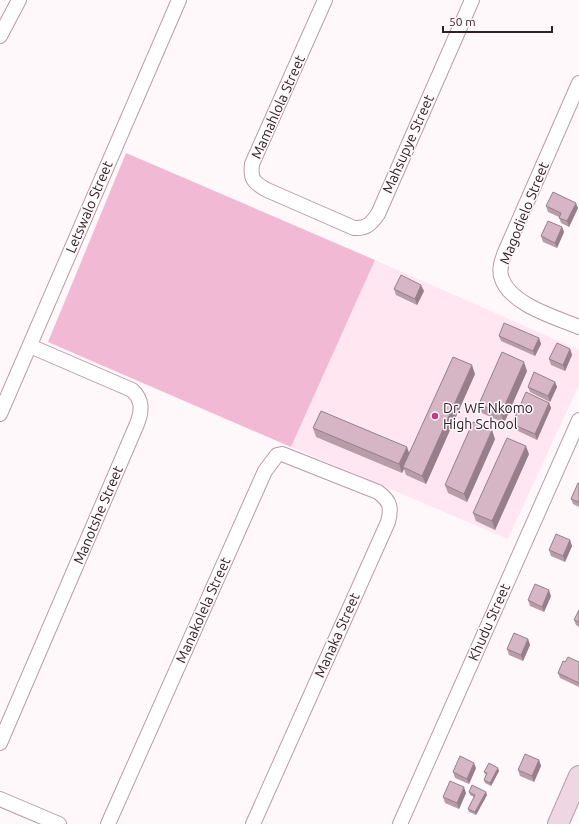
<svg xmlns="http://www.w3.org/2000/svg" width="579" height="824" viewBox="0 0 579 824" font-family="Ubuntu,sans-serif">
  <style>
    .built { fill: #ffe6f1 }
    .green { fill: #f1b9d3 }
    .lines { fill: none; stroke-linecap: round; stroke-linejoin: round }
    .street-casing { stroke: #ba9aa9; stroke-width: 16 }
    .secondary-casing { stroke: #ba9aa9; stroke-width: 22 }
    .street { stroke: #fff; stroke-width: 14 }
    .secondary { stroke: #efd6e3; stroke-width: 20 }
    .wall { fill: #b89da9 }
    .shaded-wall { fill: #967f8a }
    .building { fill: #d6b6c5; stroke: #967f8a }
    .poi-dot { fill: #be3d87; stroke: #fff8fb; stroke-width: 1.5 }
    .labels { text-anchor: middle; stroke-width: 3; stroke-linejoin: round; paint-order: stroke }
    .street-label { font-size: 14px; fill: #2e2227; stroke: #fff8fb }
    .poi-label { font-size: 14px; fill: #2e2227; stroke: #fff8fb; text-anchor: start }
  </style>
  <rect width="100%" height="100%" fill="#fff8fb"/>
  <polygon class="built" points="375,260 579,350 579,385 508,539 291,447"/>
  <polygon class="green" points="126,153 375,260 291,447 48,342"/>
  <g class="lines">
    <defs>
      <g id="street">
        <path d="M 325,0 L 252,164 C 250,179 254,183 267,190 L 354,228 C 366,229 371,224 378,214 L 472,0"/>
        <polyline points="0,36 19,0"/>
        <path d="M 579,83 L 505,252 C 502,260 499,268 501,276 C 508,304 555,317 579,327"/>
        <polyline points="0,414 179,0"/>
        <path d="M 0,743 L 137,424 C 142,411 143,400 132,390 L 30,346"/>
        <polyline points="0,799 59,824"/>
        <path d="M 108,824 L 265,471 L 277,455 L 282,454 L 378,492 C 390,501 392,507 388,522 L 253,824"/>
        <polyline points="400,824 579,420"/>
      </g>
      <polyline id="secondary" points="558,824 579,776"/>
    </defs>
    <use href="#street" class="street-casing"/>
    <use href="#secondary" class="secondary-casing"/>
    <use href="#street" class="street"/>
    <use href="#secondary" class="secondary"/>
  </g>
  <g class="wall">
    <polygon points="546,206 578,208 569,227 561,223 559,217 548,212"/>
    <polygon points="562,227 564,232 557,248 543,242 541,236"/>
    <polygon points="394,289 424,291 417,305 396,295"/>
    <polygon points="499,336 539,338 541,344 535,356 501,341"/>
    <polygon points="570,349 572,355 565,371 551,365 549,359"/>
    <polygon points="527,371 504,423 482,413 479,404"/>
    <polygon points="475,374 426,484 406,475 404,469 402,473 316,437 313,428 409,454"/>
    <polygon points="555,382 557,387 550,402 530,392 528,387"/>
    <polygon points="549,403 551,408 537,440 514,429 512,424"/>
    <polygon points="495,439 467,502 448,493 445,485"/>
    <polygon points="529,454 495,530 476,521 473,513"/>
    <polygon points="579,483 579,507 573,504 571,499"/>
    <polygon points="570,540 572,546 565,562 551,556 549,550"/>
    <polygon points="551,596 544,612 530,606 528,600"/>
    <polygon points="579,610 579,627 576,625 574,620"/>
    <polygon points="528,639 530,645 523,661 509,655 507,649"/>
    <polygon points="565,662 579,662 579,687 560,678 558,673"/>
    <polygon points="539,760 541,766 534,782 520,776 518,770"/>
    <polygon points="476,768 469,784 455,778 453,772"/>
    <polygon points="499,771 491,786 485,783 484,780 486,775 484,772"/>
    <polygon points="469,792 487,795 476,815 469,812 468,809 474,797 470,795"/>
    <polygon points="466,793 459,809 445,803 443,797"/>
  </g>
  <g class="shaded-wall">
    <polygon points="576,203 578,208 569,227 567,221"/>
    <polygon points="562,227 564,232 557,248 555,243"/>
    <polygon points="421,285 424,291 417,305 415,299"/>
    <polygon points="539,338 541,344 535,356 533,351"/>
    <polygon points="570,349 572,355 565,371 563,365"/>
    <polygon points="524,362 527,371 504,423 501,414"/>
    <polygon points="472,365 475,374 426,484 422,476"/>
    <polygon points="555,382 557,387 550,402 548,396"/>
    <polygon points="549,403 551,408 537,440 535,434"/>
    <polygon points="492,430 495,439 467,502 464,494"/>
    <polygon points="526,446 529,454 495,530 492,521"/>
    <polygon points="407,447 410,455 403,467 404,469 402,473 399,464"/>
    <polygon points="570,540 572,546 565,562 563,556"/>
    <polygon points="549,590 551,596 544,612 542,607"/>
    <polygon points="528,639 530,645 523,661 521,655"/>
    <polygon points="539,760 541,766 534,782 532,776"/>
    <polygon points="474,763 476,768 469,784 467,779"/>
    <polygon points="498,768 499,771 491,786 490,783"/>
    <polygon points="464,787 466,793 459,809 457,803"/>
    <polygon points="486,792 487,795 476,815 475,812"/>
  </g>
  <g class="building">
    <polygon points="553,192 576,203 567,221 559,218 561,213 546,206"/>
    <polygon points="548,221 562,227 555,243 541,236"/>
    <polygon points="401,275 421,285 415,299 394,289"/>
    <polygon points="504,323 539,338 533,351 499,336"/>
    <polygon points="557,343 570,349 563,365 549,359"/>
    <polygon points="502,352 524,362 501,414 479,404"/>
    <polygon points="453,357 472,365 422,476 403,467"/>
    <polygon points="534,372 555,382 548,396 528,387"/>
    <polygon points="526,392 549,403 535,434 512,424"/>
    <polygon points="321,411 407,447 399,464 313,428"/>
    <polygon points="473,422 492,430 464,494 445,485"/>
    <polygon points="507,438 526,446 492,521 473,513"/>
    <polygon points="578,483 579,483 579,502 571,499"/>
    <polygon points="556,534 570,540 563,556 549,550"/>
    <polygon points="535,584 549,590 542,607 528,600"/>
    <polygon points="579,610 579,622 574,620"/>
    <polygon points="514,633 528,639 521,655 507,649"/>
    <polygon points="568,657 579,662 579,683 558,673 563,661 565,662"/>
    <polygon points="525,754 539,760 532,776 518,770"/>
    <polygon points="460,756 474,763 467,779 453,772"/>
    <polygon points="489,763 498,768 490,783 484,780 487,773 484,772"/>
    <polygon points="450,781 464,787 457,803 443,797"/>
    <polygon points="472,785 486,792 475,812 468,809 475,795 469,792"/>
  </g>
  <circle class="poi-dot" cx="435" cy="416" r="4"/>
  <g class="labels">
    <g class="street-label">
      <text transform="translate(278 107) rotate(-66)" y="5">Mamahlola Street</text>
      <text transform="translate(408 144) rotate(-66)" y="5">Mahsupye Street</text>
      <text transform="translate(89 207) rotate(-67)" y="5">Letswalo Street</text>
      <text transform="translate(524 213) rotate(-68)" y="5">Magodielo Street</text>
      <text transform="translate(98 515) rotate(-67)" y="5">Manotshe Street</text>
      <text transform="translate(203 610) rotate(-66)" y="5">Manakolela Street</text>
      <text transform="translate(489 622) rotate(-66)" y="5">Khudu Street</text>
      <text transform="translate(337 635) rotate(-66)" y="5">Manaka Street</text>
    </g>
    <g class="poi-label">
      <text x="443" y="413">Dr. WF Nkomo<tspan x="443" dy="16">High School</tspan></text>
    </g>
  </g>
  <path d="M443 26v6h109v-6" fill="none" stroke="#2e2227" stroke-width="2"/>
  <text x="449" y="26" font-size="12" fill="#2e2227" stroke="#fff8fb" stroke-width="3" paint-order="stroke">50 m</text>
</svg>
